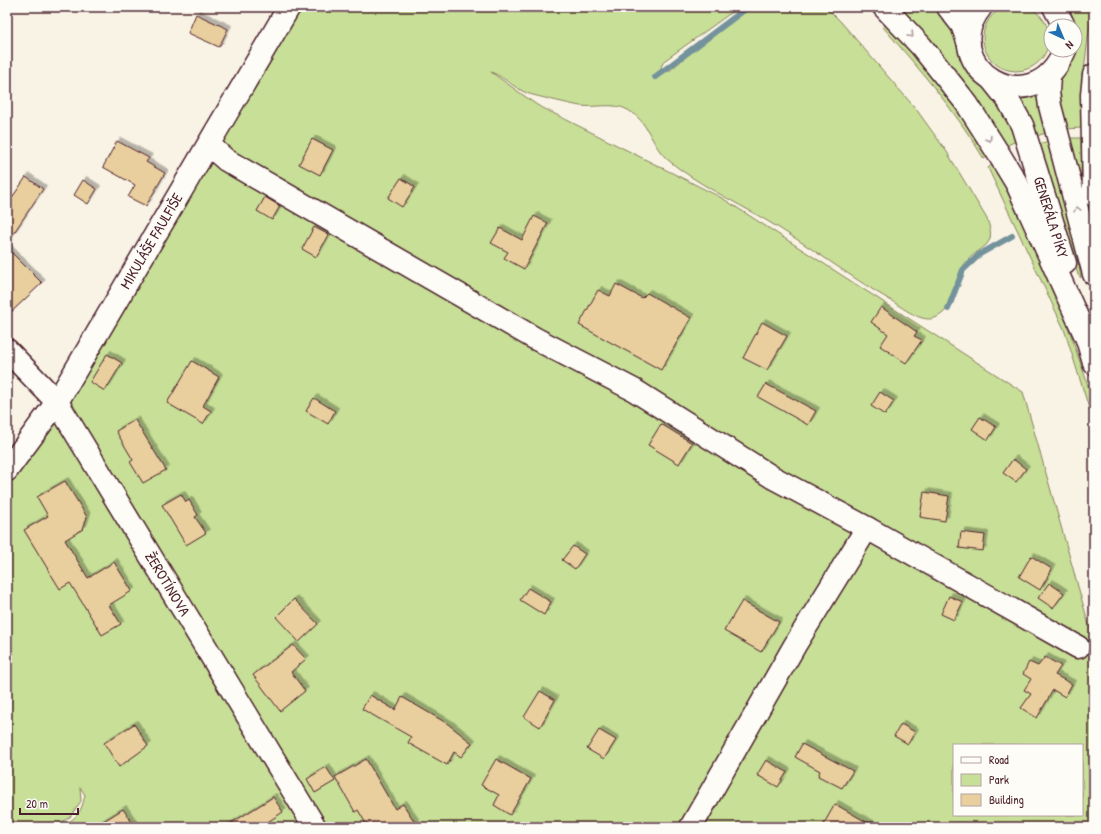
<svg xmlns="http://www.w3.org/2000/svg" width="1101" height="834" viewBox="0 0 1101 834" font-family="'Patrick Hand',sans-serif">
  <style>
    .green { fill: #c7df96; stroke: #887f60; fill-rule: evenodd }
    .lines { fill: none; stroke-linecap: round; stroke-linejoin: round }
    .stream { stroke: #73929c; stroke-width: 6 }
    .building { fill: #e9ce9e; stroke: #4a1f2b; filter: url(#shadow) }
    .minor-casing { stroke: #4a1f2b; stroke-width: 25 }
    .major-casing { stroke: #4a1f2b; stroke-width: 25 }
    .highway-casing { stroke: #4a1f2b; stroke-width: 25 }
    .minor { stroke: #fdfcf7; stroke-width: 22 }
    .major { stroke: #fdfcf7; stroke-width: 22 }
    .highway { stroke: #fdfcf7; stroke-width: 22 }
    .oneway { stroke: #ac999b }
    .labels { text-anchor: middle; stroke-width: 3; stroke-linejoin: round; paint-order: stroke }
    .street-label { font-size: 15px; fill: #4a1f2b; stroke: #fdfcf7 }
  </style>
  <defs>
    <filter id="shadow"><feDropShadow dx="3.5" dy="-3.5" stdDeviation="0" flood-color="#0004"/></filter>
  </defs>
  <rect width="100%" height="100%" fill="#f9f3e5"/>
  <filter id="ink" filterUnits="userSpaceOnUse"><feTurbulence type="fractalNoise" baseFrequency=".025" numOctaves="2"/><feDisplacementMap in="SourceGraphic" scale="8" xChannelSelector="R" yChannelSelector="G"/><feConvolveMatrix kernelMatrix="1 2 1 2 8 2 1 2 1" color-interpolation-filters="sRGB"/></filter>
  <g filter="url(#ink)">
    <g class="green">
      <circle cx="1016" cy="38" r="33"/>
      <path d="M 301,7 L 739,7 L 664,61 L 661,67 L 668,72 L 729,20 L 747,7 L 826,7 L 841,22 L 916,109 L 947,152 L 987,219 C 1000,252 974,244 961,270 C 954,286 955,308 937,317 C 923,325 902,307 890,300 C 847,275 807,244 764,219 C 732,200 697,184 668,160 C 651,146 649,121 628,110 C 614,102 596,108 580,106 C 565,103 549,99 533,95 C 518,92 505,77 491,72 L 537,105 L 722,198 L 1023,392 L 1094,643 L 1094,827 L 61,827 C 77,817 81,814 85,795 L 80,787 L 81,801 L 70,817 L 54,827 L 7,827 L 7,461 ZM 954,745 L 1082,745 L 1082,815 L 954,815 Z"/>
      <path d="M 904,7 L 934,7 C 941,15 951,23 954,34 C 958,45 957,56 964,66 C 972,81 989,88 998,102 C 1006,113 1012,128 1018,140 L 1006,146 L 946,61 L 902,9 Z"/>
      <polygon points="1071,7 1092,7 1084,70 1081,128 1066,129 1058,87 1075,50 1075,26 1073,26"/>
      <path d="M 887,23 L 939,82 L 989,156 L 984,159 C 955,110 920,70 883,27 Z"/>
      <polygon points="1038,92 1038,101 1046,133 1036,136 1024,106 1018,97"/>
      <polygon points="1069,138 1082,138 1081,183"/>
      <polygon points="1049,141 1074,238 1081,278 1078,275 1039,144"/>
      <path d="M 993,164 C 1026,226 1058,292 1079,359 C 1087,382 1094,399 1094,424 L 1064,329 L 988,168 Z"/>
    </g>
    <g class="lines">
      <g class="stream">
        <polyline points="655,77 748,7"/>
        <polyline points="948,309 963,270 980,254 1012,236"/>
      </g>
    </g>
    <g class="building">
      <polygon points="196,14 228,29 219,47 188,33"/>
      <polygon points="312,139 333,150 320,175 299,164"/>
      <polygon points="117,141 149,158 146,162 165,173 146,206 128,197 135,185 103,167"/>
      <polygon points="26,177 43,189 7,243 7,205"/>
      <polygon points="401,178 415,187 402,207 388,198"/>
      <polygon points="83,180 97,189 88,204 74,195"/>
      <polygon points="265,197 280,206 272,220 257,211"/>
      <polygon points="534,216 548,223 524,269 504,258 508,252 491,243 500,228 522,240"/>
      <polygon points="314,227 329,235 316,257 302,249"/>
      <polygon points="7,248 42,283 7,316"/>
      <polygon points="616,284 642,298 647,293 691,318 661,370 579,325 598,290 610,296"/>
      <polygon points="881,307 917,332 914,336 922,340 906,363 880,346 888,334 871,322"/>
      <polygon points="762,322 787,336 767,370 743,358"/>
      <polygon points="107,354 122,363 105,391 90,382"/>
      <polygon points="192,361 219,377 203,406 211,411 203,424 167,403"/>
      <polygon points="766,384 816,411 808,425 758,397"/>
      <polygon points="880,392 894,401 885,415 871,406"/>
      <polygon points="314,398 335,411 328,424 306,411"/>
      <polygon points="980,417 996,427 988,440 972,429"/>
      <polygon points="135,420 166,470 143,483 130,462 133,460 116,431"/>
      <polygon points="661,424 692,443 679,464 648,445"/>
      <polygon points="1013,459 1026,469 1016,482 1003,473"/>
      <polygon points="65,481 87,517 83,529 65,540 88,578 114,562 132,591 109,605 121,624 102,635 70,583 60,589 24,530 48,516 37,497"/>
      <polygon points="924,492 949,496 945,521 920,517"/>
      <polygon points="181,494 186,502 189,500 198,515 195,517 206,533 186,545 162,505"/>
      <polygon points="961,532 985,535 983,551 959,548"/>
      <polygon points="573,546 585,554 575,569 562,560"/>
      <polygon points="1031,556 1052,569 1040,590 1019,577"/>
      <polygon points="1049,583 1064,593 1053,608 1038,598"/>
      <polygon points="528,588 551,602 544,615 520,600"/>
      <polygon points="949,596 963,602 954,620 941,614"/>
      <polygon points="294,599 318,624 299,642 276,617"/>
      <polygon points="742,601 779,622 761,652 724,631"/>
      <polygon points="293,645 306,659 291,672 305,691 280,711 253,675"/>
      <polygon points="1045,657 1061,666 1055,675 1072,684 1065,697 1053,690 1037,718 1021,708 1031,694 1024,690 1031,679 1023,674 1029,662 1038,666"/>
      <polygon points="540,691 555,700 540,727 524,717"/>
      <polygon points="370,695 395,710 402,697 448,724 472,743 461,757 454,752 447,765 408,743 411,737 362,709"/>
      <polygon points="134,724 148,746 119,767 104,743"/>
      <polygon points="901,724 915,732 908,744 894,736"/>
      <polygon points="599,730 616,740 604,759 587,749"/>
      <polygon points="802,744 853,771 842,788 818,776 820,771 795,757"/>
      <polygon points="366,759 395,809 403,804 418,827 368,827 358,810 355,812 335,777"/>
      <polygon points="496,759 531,779 510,815 494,805 499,795 481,785"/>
      <polygon points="766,760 787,772 778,787 757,775"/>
      <polygon points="326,767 335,781 315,793 307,779"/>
      <polygon points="273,797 283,812 260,827 225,827"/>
      <polygon points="835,804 875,827 822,827"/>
      <polygon points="123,809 135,827 94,827"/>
    </g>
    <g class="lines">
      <defs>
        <g id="minor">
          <polyline points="209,145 226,160 536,339 634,390 772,477 867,528 1078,647"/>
          <path id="s1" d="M 7,350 L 57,402 L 315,827"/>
          <path id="s2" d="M 7,470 L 57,402 L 289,7"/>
          <polyline points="691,827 795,645 867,528"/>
        </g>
        <polyline id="major" points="948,7 962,25 969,44"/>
        <g id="highway">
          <polyline points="884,7 921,46 967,104 1000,156 1017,184 1087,339"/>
          <path d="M 981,7 C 934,65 1032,129 1065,50"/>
          <polyline points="1054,7 1064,26"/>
          <polyline points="1094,75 1092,95 1094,195"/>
          <polyline points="1049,76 1048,92 1050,106 1094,274"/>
          <path id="s3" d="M 992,80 L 1008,100 L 1022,125 L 1065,263"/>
          <polyline points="1083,325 1094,363"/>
        </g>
      </defs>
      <use href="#minor" class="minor-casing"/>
      <use href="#major" class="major-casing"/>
      <use href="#highway" class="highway-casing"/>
      <use href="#minor" class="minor"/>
      <use href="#major" class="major"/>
      <use href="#highway" class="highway"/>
    </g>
    <defs><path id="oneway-chevron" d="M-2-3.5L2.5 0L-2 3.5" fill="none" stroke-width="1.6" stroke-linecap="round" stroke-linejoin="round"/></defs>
    <g class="oneway">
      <use href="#oneway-chevron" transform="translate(911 35) rotate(47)"/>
      <use href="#oneway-chevron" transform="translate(989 139) rotate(58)"/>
      <use href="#oneway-chevron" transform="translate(1077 209) rotate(-104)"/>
    </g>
  </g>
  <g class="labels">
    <g class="street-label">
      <text dy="5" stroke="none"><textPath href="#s3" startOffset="151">GENERÁLA PÍKY</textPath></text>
      <text dy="5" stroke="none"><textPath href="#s2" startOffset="271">MIKULÁŠE FAULFIŠE</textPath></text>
      <text dy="5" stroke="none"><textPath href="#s1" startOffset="285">ŽEROTÍNOVA</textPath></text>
    </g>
  </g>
  <rect width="1101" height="834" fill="none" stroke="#fdfcf7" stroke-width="24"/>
  <rect x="12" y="12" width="1077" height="810" fill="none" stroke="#4a1f2b" stroke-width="1.5" filter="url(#ink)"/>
  <rect x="953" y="744" width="130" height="72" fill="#fdfcf7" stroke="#b5a4a5"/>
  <rect x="961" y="757" width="20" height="6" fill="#fdfcf7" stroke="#b5a4a5"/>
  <text x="989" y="764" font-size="12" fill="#4a1f2b">Road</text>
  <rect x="961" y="774" width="20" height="12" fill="#c7df96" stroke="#b5a4a5"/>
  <text x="989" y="784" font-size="12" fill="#4a1f2b">Park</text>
  <rect x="961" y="794" width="20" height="12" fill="#e9ce9e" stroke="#b5a4a5"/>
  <text x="989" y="804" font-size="12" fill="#4a1f2b">Building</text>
  <g transform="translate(1063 38) rotate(136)"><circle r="19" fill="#fdfcf7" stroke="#b5a4a5"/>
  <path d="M0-3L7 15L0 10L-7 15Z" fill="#1f6fb2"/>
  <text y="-6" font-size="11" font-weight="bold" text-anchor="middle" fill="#4a1f2b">N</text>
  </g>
  <path d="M20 808v6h58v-6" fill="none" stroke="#4a1f2b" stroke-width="2"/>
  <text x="26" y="808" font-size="12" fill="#4a1f2b" stroke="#fdfcf7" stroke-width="3" paint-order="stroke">20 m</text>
</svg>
